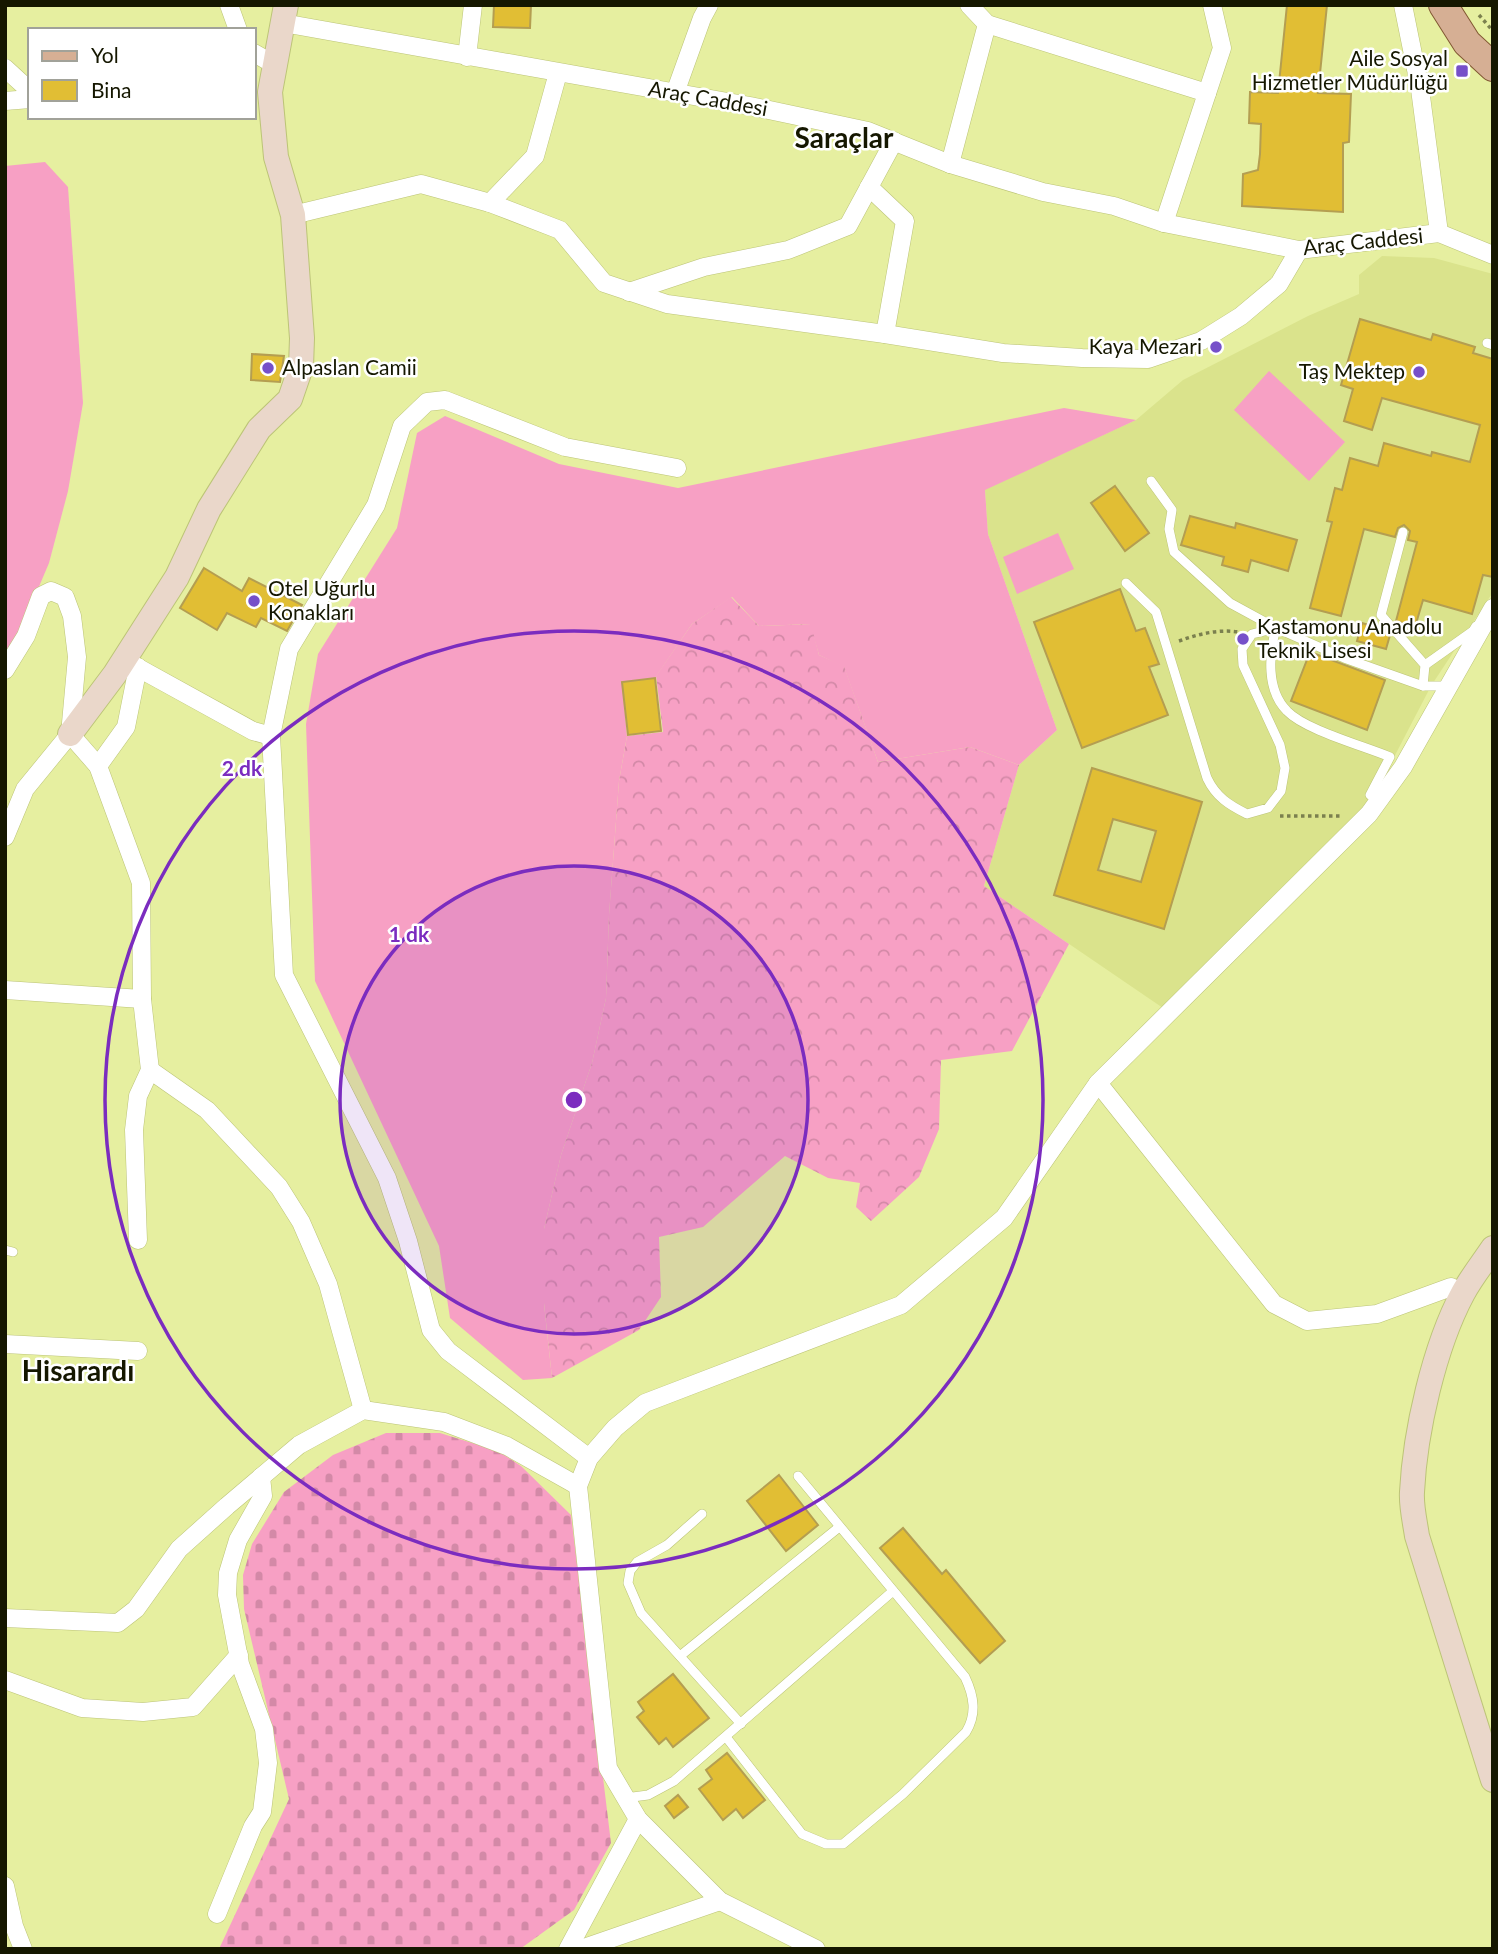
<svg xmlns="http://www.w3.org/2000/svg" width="1498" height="1954" viewBox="0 0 1498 1954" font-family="Lato,sans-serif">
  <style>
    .built { fill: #dae38c }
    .grass { fill: #f7a0c4 }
    .forest { fill: url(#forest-crowns) }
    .cemetery { fill: url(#cemetery-stones) }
    .building { fill: #e1be34; stroke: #b49e51; stroke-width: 2; fill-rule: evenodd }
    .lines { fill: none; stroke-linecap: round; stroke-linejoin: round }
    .service-casing { stroke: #bcc477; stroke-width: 10 }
    .minor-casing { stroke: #bcc477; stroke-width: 19 }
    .secondary-casing { stroke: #bcc477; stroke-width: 26 }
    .primary-casing { stroke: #805732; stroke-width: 30 }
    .path { stroke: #7b804e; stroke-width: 3.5; stroke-dasharray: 3.5 3.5; stroke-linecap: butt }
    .service { stroke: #fff; stroke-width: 9 }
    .minor { stroke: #fff; stroke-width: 18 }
    .secondary { stroke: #ead7ca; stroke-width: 24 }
    .primary { stroke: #d6af94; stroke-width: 28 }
    .ring { fill: none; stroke: #7b2cbf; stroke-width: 3.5 }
    .poi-dot { fill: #7650c9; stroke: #fff; stroke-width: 2.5 }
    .labels { text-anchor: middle; stroke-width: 5; stroke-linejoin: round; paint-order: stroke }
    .poi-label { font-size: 21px; fill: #151700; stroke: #fff; text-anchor: end }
    .street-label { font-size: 21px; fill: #151700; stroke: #fff }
    .district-label { font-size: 28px; font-weight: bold; fill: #151700; stroke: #fff }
    .centre { fill: #7b2cbf; stroke: #fff; stroke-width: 3.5 }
    .ring-label { font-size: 21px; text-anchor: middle; font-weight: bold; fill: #7b2cbf; stroke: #fff; stroke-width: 5; stroke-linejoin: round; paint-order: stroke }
  </style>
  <defs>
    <pattern id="forest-crowns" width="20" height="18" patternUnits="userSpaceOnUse" patternTransform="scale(1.75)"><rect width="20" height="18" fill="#f7a0c4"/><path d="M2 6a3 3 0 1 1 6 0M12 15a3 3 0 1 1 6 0" fill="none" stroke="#d389a7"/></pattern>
    <pattern id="cemetery-stones" width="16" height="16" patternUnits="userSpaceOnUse" patternTransform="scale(1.75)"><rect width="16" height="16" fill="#f7a0c4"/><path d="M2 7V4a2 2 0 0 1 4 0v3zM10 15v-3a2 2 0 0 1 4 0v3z" fill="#d389a7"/></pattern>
  </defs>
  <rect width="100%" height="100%" fill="#e6efa0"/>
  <polygon class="built" points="1382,256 1434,258 1493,274 1493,592 1431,686 1365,813 1163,1008 984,886 1019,765 1057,730 988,534 985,489 1136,420 1183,380 1308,316 1359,294 1359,275"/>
  <g class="grass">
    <polygon points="45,162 68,187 83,403 68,491 49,563 13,648 5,657 5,166"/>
    <polygon points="1269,371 1345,442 1309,481 1234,410"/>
    <polygon points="1064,408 1136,420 985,490 988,534 1057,730 1019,765 970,747 878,762 844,667 819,655 810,624 759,626 732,597 692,624 655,678 622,682 627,736 619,781 609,915 606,998 592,1063 561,1155 544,1229 544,1304 552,1378 523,1380 450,1318 439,1246 315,981 306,724 318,654 397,528 417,433 445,416 559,464 678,488"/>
    <polygon points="1058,533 1074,569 1017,594 1003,557"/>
  </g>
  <polygon class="forest" points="731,597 759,626 811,624 819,655 844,666 878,762 970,747 1019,765 984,886 1069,944 1012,1051 941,1060 939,1129 919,1177 871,1221 856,1207 860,1183 828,1178 785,1156 703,1227 659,1237 661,1297 639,1330 552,1378 544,1303 544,1229 561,1155 592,1063 606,998 609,915 619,781 627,736 663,732 656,676 692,624"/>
  <polygon class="cemetery" points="386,1433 440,1433 498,1451 521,1466 571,1515 611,1843 574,1910 520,1949 219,1949 289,1799 244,1609 243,1575 252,1544 284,1492 333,1455"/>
  <g class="building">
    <polygon points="494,5 531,5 530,28 493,27"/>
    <polygon points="1287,5 1327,5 1318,93 1351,94 1349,142 1343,143 1343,212 1242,206 1243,174 1258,170 1260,154 1261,124 1249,123 1250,92 1278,93"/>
    <polygon points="1360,319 1431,340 1433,334 1475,347 1473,353 1493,359 1493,577 1483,575 1472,614 1423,600 1415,627 1396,621 1417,542 1408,540 1410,531 1404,525 1398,528 1395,537 1364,529 1341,616 1310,608 1332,522 1327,521 1335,488 1342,490 1350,458 1378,466 1384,443 1431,456 1432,452 1470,462 1480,425 1382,398 1372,430 1344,421 1353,389 1341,385"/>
    <polygon points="252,354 284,356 280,382 251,380"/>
    <polygon points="1115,486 1149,533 1125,551 1091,503"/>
    <polygon points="1190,516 1235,528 1236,523 1297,540 1288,571 1251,560 1248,572 1222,565 1224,557 1181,545"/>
    <polygon points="204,568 242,591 249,578 302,605 287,631 261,618 256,627 227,613 217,630 180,608"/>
    <polygon points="1120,589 1136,631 1145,628 1159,664 1149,667 1168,715 1082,748 1034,622"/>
    <polygon points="1362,623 1385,630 1390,635 1386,649 1357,641"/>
    <polygon points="1310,652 1385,680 1367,730 1291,701"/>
    <polygon points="655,678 661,731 628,735 622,682"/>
    <path d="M 1092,768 L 1202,802 L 1164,929 L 1054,895 ZM 1113,819 L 1156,831 L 1141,882 L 1098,870 Z"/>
    <polygon points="779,1475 818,1525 786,1551 747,1501"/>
    <polygon points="903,1528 942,1574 946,1570 1005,1641 980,1663 880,1548"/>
    <polygon points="673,1674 709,1718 673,1747 666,1738 659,1744 637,1717 644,1711 638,1702"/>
    <polygon points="727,1753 765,1800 743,1818 736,1809 723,1820 699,1789 712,1779 706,1770"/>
    <polygon points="678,1795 688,1807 674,1818 665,1806"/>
  </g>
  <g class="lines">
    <defs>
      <g id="service">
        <polyline points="1487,343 1493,345"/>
        <polyline points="1151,481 1172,510 1169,529 1174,552 1230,603 1276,628 1344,658 1423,686 1449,686"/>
        <polyline points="1403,532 1381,615 1425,665 1423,686"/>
        <path d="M 1126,583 L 1156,612 L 1207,778 C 1216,797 1229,805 1247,814 L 1268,808 L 1281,791 L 1285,768 L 1280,745 L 1243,665 L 1242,649 L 1252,634 L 1276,628 C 1269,654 1266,690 1287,711 C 1305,730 1364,746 1390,757 L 1370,795"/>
        <polyline points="1425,665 1473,631 1476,626"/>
        <polyline points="5,1250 13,1252"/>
        <polyline points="702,1514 667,1545 637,1562 630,1571 628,1583 641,1613 741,1724"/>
        <polyline points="680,1656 838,1528"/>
        <path d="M 726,1737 L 802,1834 L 826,1844 L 843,1844 L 903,1794 L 966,1732 C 977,1714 974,1696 965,1677 L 798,1476"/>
        <polyline points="625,1798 648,1795 674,1781 893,1591"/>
      </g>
      <g id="minor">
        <polyline points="229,5 238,30"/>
        <polyline points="1403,5 1420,89 1439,233 1493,255"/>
        <polyline points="283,23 750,106 868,131 950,164 1043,192 1114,206 1164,223 1299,250 1439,233"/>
        <polyline points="987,24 1207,93"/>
        <polyline points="254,53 275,65"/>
        <polyline points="467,57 473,5"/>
        <polyline points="5,68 30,91"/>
        <polyline points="675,93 702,18 709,5"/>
        <polyline points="5,101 30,99"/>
        <polyline points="950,164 987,24 969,5"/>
        <polyline points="869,187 905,221 885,334"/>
        <polyline points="490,203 535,156 558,73"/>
        <polyline points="293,215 421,184 490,203 560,230 604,283 667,304 885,334 1003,353 1082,358 1148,359 1201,341 1241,316 1279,284 1299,250"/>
        <polyline points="1164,223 1222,48 1212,5"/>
        <polyline points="629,292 704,267 788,250 848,226 894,141"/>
        <polyline points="124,660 253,731 271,736"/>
        <polyline points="5,670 26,636 41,596 51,591 65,597 72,616 77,657 70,734 25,789 5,837"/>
        <polyline points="70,734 98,766 141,883 142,999 150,1070 138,1096 134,1130 138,1240"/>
        <polyline points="98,766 126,727 138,667"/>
        <polyline points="5,990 142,999"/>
        <polyline points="150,1070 207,1110 279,1187 301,1222 328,1284 363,1410"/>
        <polyline points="1098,1083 1274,1304 1307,1321 1377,1314 1451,1287 1463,1293"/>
        <polyline points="5,1344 138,1351"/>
        <polyline points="589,1458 448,1351 431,1330 408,1241 387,1178 284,975 271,736 289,649 376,505 402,426 427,402 445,400 565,447 677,468"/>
        <polyline points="5,1618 118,1623 136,1609 179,1549 227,1506 299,1445 363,1410 444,1422 507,1446 578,1486"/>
        <polyline points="5,1680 82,1708 143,1712 193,1707 239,1655"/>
        <polyline points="5,1886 14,1926 23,1949"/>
        <polyline points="217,1914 253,1826 262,1812 268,1763 264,1729 240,1664 227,1595 228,1573 238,1540 263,1496 261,1477"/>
        <polyline points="568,1949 638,1819"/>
        <polyline points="581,1949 720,1901"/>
        <polyline points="816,1949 720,1901 638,1819 608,1768 578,1486 589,1458 615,1428 645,1403 901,1305 1004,1218 1098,1083 1369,814 1403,767 1493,608"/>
      </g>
      <g id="secondary">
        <polyline points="70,734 115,674 177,577 209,509 259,429 290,399 301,367 302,338 293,215 276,157 270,92 286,5"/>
        <path d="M 1493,1248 C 1483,1263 1471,1278 1463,1293 C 1434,1347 1415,1432 1412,1492 C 1411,1506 1415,1522 1417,1536 L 1493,1780"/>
      </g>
      <polyline id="primary" points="1443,5 1467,43 1493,67"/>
    </defs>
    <use href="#service" class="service-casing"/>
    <use href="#minor" class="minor-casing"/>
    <use href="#secondary" class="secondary-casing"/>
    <use href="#primary" class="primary-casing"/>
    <g class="path">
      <polyline points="1479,15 1493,31"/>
      <path d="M 1179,641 C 1198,634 1219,629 1239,632"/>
      <polyline points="1280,816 1342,816"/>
    </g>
    <use href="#service" class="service"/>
    <use href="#minor" class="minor"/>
    <use href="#secondary" class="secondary"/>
    <use href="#primary" class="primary"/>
  </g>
  <circle cx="574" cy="1100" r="234" fill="#7b2cbf" fill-opacity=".12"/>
  <g class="ring">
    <circle cx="574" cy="1100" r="234"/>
    <circle cx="574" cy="1100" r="469"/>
  </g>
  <g class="poi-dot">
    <rect x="1455" y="64" width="14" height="14" rx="3.5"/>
    <circle cx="1216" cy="347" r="7"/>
    <circle cx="268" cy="368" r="7"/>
    <circle cx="1419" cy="372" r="7"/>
    <circle cx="254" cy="601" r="7"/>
    <circle cx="1243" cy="639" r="7"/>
  </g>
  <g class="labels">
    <g class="poi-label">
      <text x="1448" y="66">Aile Sosyal<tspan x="1448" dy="24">Hizmetler Müdürlüğü</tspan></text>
      <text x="1202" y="354">Kaya Mezari</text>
      <text x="282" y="375" text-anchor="start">Alpaslan Camii</text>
      <text x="1405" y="379">Taş Mektep</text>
      <text x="268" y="596" text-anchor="start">Otel Uğurlu<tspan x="268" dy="24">Konakları</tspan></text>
      <text x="1257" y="634" text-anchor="start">Kastamonu Anadolu<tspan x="1257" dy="24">Teknik Lisesi</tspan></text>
    </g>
    <g class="street-label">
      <text transform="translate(708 99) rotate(10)" y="7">Araç Caddesi</text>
      <text transform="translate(1363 242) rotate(-6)" y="7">Araç Caddesi</text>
    </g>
    <g class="district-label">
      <text x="844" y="148">Saraçlar</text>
      <text x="78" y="1381">Hisarardı</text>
    </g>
  </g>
  <circle cx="574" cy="1100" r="10" class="centre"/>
  <g class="ring-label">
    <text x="242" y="776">2 dk</text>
    <text x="409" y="942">1 dk</text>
  </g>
  <rect width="1498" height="1954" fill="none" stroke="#151700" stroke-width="14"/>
  <rect x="28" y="28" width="228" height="91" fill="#ffffff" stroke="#a1a299" stroke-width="2"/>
  <rect x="42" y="51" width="35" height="10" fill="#d6af94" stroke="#a1a299" stroke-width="2"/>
  <text x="91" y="63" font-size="21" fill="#151700">Yol</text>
  <rect x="42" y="80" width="35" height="21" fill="#e1be34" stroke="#a1a299" stroke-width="2"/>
  <text x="91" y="98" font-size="21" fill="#151700">Bina</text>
</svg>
